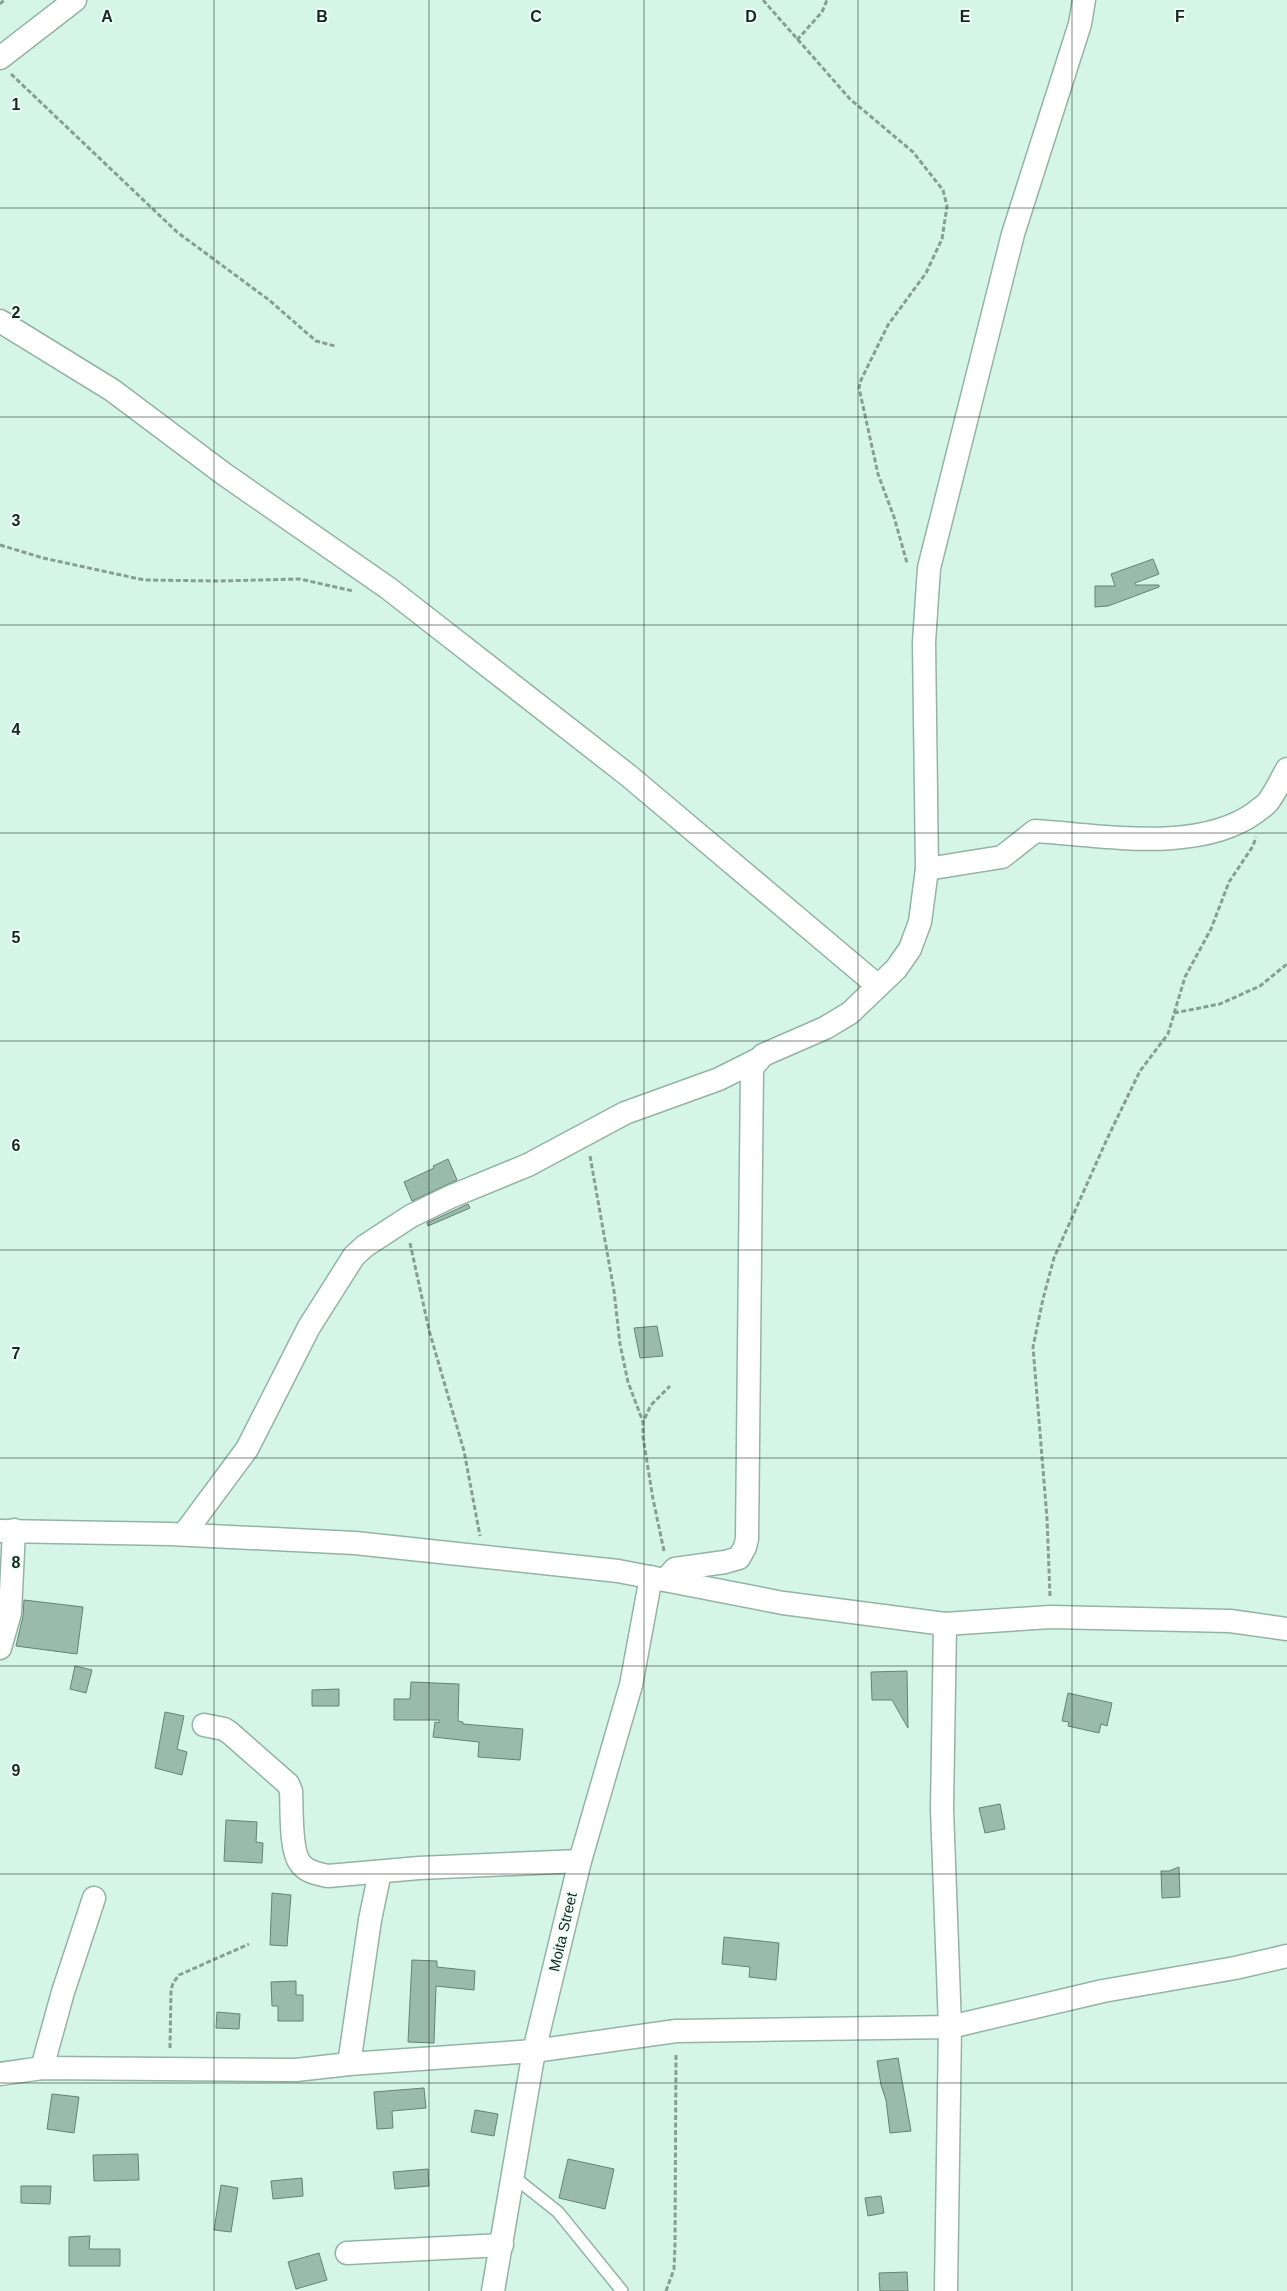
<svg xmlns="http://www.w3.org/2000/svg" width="1287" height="2291" viewBox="0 0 1287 2291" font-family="Arial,sans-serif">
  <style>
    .building { fill: #9bbaae; stroke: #658277 }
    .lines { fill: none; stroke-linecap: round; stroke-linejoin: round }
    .service-casing { stroke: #94b3a7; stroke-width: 14 }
    .minor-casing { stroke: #94b3a7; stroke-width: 25 }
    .path { stroke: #879e95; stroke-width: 3; stroke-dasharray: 5 2.5; stroke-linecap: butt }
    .service { stroke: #fff; stroke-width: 11 }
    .minor { stroke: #fff; stroke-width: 22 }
    .grid { fill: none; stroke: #192521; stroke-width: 1; stroke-opacity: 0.55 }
    .labels { text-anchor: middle; stroke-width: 4; stroke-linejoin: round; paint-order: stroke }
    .street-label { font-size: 15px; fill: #192521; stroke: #ecfff7 }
    .grid-label { font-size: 16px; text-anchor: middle; font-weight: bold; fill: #192521; stroke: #ecfff7; stroke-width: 4; stroke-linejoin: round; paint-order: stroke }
  </style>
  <rect width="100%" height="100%" fill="#d5f5e8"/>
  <g class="building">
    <polygon points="1153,559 1159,574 1135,583 1136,585 1159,585 1159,587 1108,606 1095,607 1095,586 1115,586 1111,574"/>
    <polygon points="448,1159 457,1180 412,1201 404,1182 434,1168 433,1166"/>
    <polygon points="468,1204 470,1208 428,1226 427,1223"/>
    <polygon points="657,1326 663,1356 640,1358 634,1328"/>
    <polygon points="24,1600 83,1607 77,1654 16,1646 23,1616"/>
    <polygon points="75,1666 92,1670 86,1693 70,1689"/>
    <polygon points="907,1671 908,1728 892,1700 872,1700 871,1672"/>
    <polygon points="411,1682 459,1684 458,1721 463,1722 463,1724 523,1729 520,1760 478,1757 479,1742 433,1737 435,1722 439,1723 439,1720 394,1720 394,1699 410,1699"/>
    <polygon points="339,1689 339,1706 312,1706 312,1690"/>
    <polygon points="1068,1693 1112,1703 1107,1726 1101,1724 1099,1733 1068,1726 1069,1722 1062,1721"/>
    <polygon points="165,1712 184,1716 177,1749 187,1752 182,1775 155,1768"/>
    <polygon points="1000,1804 1005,1829 985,1833 979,1808"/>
    <polygon points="226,1820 257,1822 256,1842 263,1843 262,1863 224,1861"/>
    <polygon points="1179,1867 1180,1897 1162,1898 1161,1871 1169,1871"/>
    <polygon points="272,1893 291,1895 287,1946 270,1945"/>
    <polygon points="724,1937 779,1943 776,1980 749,1977 750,1967 722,1964"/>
    <polygon points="412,1960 437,1961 437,1967 475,1971 474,1990 436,1986 434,2043 408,2042"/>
    <polygon points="296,1981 296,1995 303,1995 303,2021 278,2021 278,2006 272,2006 271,1982"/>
    <polygon points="217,2012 240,2014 239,2029 216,2028"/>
    <polygon points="898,2058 911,2131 890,2133 886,2100 881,2085 877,2061"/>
    <polygon points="424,2088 426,2108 392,2111 393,2128 377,2129 374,2092"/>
    <polygon points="52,2094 79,2097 74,2133 47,2129"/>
    <polygon points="475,2110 498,2114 494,2136 471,2132"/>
    <polygon points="138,2154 139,2180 94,2181 93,2155"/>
    <polygon points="568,2159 614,2169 605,2209 559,2198"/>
    <polygon points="428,2169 429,2186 395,2189 393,2172"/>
    <polygon points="302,2178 303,2196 273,2199 271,2181"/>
    <polygon points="221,2185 238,2188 231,2232 214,2230"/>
    <polygon points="21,2186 51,2186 50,2204 21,2203"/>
    <polygon points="881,2196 884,2213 868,2216 865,2198"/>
    <polygon points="90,2236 89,2249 120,2249 120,2266 69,2266 69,2237"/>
    <polygon points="319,2253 327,2280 296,2289 288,2262"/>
    <polygon points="907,2272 908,2291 880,2291 879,2273"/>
  </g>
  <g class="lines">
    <defs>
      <polyline id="service" points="514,2177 558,2212 622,2291"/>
      <g id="minor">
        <polyline points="0,58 75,0"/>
        <polyline points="0,321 112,390 224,474 388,588 629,776 878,986"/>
        <path d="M 927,869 L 1002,857 L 1035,831 C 1102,835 1199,854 1256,812 C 1259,809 1265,806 1268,802 C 1275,793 1281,780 1287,769"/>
        <polyline points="0,1531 170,1534 355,1543 618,1571 783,1603 945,1624 1050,1617 1230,1621 1287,1629"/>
        <polyline points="184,1534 247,1449 309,1327 354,1256 365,1246 411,1216 450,1197 528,1165 625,1113 719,1079 757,1060"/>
        <polyline points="665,1580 675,1569 725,1562 739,1558 745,1547 747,1539 752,1068 763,1055 825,1028 850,1013 896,969 910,949 920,922 927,869 924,642 929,568 1013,234 1080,24 1084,0"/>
        <polyline points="945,1624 942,1809 950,2027 946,2291"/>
        <polyline points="0,1648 10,1613 14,1530"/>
        <path d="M 204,1725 L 224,1729 L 230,1733 L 288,1784 L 291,1791 C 292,1808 290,1850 300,1863 C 306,1872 318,1874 328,1876 L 419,1868 L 580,1861"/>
        <polyline points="349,2064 370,1920 380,1872"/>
        <polyline points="42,2068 63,1992 94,1898"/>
        <polyline points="0,2074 42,2068 296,2070 349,2064 534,2051 676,2031 950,2027 1103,1991 1235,1968 1287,1956"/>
        <polyline points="347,2253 502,2245"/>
        <polyline points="493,2291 534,2051 580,1861 631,1685 651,1577"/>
      </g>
    </defs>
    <use href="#service" class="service-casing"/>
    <use href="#minor" class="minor-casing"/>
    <g class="path">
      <polyline points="763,0 850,99 913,152 943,190 947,206 942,239 926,273 888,325 861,380 859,388 878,474 894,517 907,563"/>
      <polyline points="0,4 4,0"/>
      <polyline points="797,40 822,12 827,0"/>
      <polyline points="11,74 177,232 269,300 316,341 335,346"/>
      <polyline points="0,545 43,558 144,580 218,581 300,579 353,591"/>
      <polyline points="1174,1013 1220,1004 1260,986 1287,964"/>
      <polyline points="590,1156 614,1291 620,1344 628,1382 643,1422"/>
      <polyline points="410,1243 429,1330 464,1451 480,1536"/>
      <polyline points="664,1551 653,1499 643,1437 643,1422 651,1405 670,1386"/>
      <polyline points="1050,1596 1047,1518 1033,1347 1043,1299 1054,1258 1107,1139 1140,1071 1168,1034 1185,977 1211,929 1229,882 1253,846 1256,837"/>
      <polyline points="170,2048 171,1990 173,1983 179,1975 249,1944"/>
      <polyline points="666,2291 674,2269 675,2245 676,2053"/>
    </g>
    <use href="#service" class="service"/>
    <use href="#minor" class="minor"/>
  </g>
  <path class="grid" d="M 214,0 L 214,2291M 429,0 L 429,2291M 644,0 L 644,2291M 858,0 L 858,2291M 1072,0 L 1072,2291M 0,208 L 1287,208M 0,417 L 1287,417M 0,625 L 1287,625M 0,833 L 1287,833M 0,1041 L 1287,1041M 0,1250 L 1287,1250M 0,1458 L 1287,1458M 0,1666 L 1287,1666M 0,1874 L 1287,1874M 0,2083 L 1287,2083"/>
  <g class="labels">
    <g class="street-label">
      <text transform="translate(563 1932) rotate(-77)" y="5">Moita Street</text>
    </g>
  </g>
  <g class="grid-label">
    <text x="107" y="22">A</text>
    <text x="322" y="22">B</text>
    <text x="536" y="22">C</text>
    <text x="751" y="22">D</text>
    <text x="965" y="22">E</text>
    <text x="1180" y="22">F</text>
    <text x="16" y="110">1</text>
    <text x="16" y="318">2</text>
    <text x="16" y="526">3</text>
    <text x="16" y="735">4</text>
    <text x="16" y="943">5</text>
    <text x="16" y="1151">6</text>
    <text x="16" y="1359">7</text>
    <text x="16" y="1568">8</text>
    <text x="16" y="1776">9</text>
  </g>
</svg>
